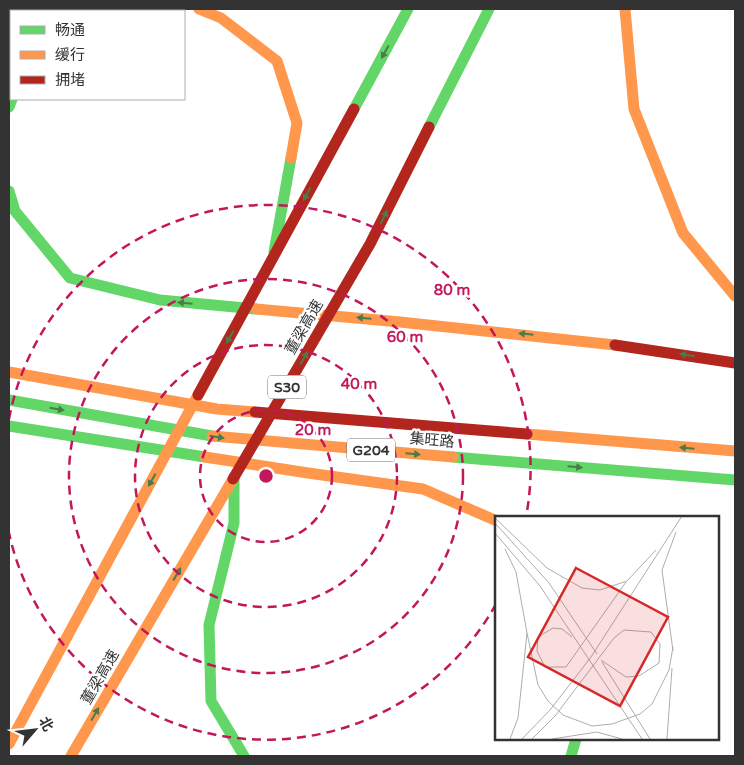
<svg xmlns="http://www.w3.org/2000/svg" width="744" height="765" viewBox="0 0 744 765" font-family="'Varela Round','Noto Sans SC',sans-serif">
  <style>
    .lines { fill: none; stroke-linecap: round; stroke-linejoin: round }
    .fast { stroke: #63d668; stroke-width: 11 }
    .slow { stroke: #ff974d; stroke-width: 11 }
    .jam { stroke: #b3261e; stroke-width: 11 }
    .fast-bridge { stroke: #63d668; stroke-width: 11 }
    .slow-bridge { stroke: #ff974d; stroke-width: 11 }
    .jam-bridge { stroke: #b3261e; stroke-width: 11 }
    .oneway { fill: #497c4b }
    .ring { fill: none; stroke: #c2185b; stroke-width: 2.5; stroke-dasharray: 9 6 }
    .labels { text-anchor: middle; stroke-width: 5; stroke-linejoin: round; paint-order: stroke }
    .shield { fill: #fff; stroke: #707070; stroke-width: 1 }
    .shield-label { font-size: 14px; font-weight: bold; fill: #333 }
    .street-label { font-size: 15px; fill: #333; stroke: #fff }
    .inset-road { fill: none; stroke: #adadad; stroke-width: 1 }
    .view { fill: #d62828; fill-opacity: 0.15; stroke: #d62828; stroke-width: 2.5 }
    .inset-edge { fill: none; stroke: #333; stroke-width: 2.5 }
    .centre { fill: #c2185b; stroke: #fff; stroke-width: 2.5 }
    .ring-label { font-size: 15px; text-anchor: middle; font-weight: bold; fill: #c2185b; stroke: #fff; stroke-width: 5; stroke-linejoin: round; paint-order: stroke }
  </style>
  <rect width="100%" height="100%" fill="#fff"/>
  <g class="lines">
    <g class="fast">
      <polyline points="9,33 11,31"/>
      <polyline points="9,107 12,99"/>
      <polyline points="9,191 15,211 70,278 160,300 256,309"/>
      <polyline points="274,252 291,158"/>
      <polyline points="9,400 212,436"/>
      <polyline points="9,426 205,457"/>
      <polyline points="453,457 735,480"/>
      <polyline points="234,477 234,523 209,625 211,701 244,756"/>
      <polyline points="571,756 576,739"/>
    </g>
    <g class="slow">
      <polyline points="199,9 221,18 277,61 297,123 291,158"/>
      <polyline points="625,9 634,109 683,233 735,296"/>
      <polyline points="34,11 37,9"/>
      <polyline points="256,309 400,322 615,345"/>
      <polyline points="9,372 217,409 255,412"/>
      <polyline points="527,434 735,451"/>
      <polyline points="212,436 453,457"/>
      <polyline points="205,457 308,473 423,489 497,521"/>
    </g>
    <g class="jam">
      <polyline points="123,11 129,9"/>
      <polyline points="615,345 735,363"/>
      <polyline points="255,412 527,434"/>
    </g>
    <g class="fast-bridge">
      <polyline points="354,109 408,9"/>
      <polyline points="429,127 489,9"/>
    </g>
    <g class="slow-bridge">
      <polyline points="9,744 198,395"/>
      <polyline points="71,756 233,479"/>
    </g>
    <g class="jam-bridge">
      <polyline points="198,395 354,109"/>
      <polyline points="233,479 370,244 429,127"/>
    </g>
  </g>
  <defs><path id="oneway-solid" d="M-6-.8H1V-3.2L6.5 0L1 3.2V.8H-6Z" transform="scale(1.25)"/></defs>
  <g class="oneway">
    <use href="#oneway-solid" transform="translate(385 52) rotate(119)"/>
    <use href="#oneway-solid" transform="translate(307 194) rotate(119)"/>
    <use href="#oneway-solid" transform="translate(384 217) rotate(-63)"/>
    <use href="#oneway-solid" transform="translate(185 303) rotate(-175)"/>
    <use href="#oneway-solid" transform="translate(364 318) rotate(-175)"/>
    <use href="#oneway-solid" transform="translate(526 334) rotate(-174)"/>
    <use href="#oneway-solid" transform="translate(230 337) rotate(119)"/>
    <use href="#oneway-solid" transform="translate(687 355) rotate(-171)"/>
    <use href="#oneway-solid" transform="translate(304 358) rotate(-60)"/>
    <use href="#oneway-solid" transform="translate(57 409) rotate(10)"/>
    <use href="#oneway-solid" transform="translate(217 437) rotate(9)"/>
    <use href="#oneway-solid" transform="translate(687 448) rotate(-175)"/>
    <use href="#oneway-solid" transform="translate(413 454) rotate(5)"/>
    <use href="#oneway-solid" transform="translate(575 467) rotate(5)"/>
    <use href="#oneway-solid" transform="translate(152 480) rotate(119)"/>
    <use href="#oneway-solid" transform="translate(177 574) rotate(-60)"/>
    <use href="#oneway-solid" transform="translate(95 714) rotate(-60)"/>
  </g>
  <g class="ring">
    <circle cx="266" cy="476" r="66"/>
    <circle cx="266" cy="476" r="131"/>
    <circle cx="266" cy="476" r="197"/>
    <path d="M496 604A263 263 0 0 1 9 533M9 419A263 263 0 0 1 526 517"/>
  </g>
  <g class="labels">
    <g class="shield">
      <rect x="268" y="375.5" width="38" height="23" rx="4"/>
      <rect x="347" y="438.5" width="48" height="23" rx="4"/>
    </g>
    <g class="shield-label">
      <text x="287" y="392">S30</text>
      <text x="371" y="455">G204</text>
    </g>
    <g class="street-label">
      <text transform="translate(304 327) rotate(-60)" y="5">董梁高速</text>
      <text transform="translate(432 440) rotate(5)" y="5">集旺路</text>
      <text transform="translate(100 677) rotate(-60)" y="5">董梁高速</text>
    </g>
  </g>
  <g transform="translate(495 516)">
    <rect width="224" height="224" fill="#fff"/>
    <path class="inset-road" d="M 0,2 L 52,52 L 87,72 L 105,74 L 132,65 L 161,34M 0,7 L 54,67 L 102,138M 0,17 L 45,70 L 147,223M 10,33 L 21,56 L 32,117 L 23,202 L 15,223M 32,117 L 43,169 L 53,185 L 68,199 L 97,210 L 117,208 L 145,198 L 157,188 L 174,154 L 178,131M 77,121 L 67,113 L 58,112 L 43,121 L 42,135 L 50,151 L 71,151 L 131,66M 178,135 L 167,54 L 181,16M 107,146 L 155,223M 27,223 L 55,194 L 96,141 L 187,0M 37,223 L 60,200 L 119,122 L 129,114 L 156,116 L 165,128 L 164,147 L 144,160 L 131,161 L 106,144M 57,223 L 102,216 L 127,223M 172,223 L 177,152"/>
    <path class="view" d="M 81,52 L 173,101 L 125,190 L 33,141 Z"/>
    <rect width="224" height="224" class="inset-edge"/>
  </g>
  <circle cx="266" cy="476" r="8" class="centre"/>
  <g class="ring-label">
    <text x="452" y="295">80 m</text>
    <text x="405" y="342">60 m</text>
    <text x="359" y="389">40 m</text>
    <text x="313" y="435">20 m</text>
  </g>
  <rect width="744" height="765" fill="none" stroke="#333333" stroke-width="20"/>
  <rect x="10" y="10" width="175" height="90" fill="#ffffff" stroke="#adadad"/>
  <rect x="20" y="26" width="25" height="8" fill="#63d668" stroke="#adadad"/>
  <text x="55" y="35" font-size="15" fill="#333333">畅通</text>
  <rect x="20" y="51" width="25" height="8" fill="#ff974d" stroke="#adadad"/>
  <text x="55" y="60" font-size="15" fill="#333333">缓行</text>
  <rect x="20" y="76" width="25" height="8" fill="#b3261e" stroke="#adadad"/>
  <text x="55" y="85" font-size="15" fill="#333333">拥堵</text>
  <g transform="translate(35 730) rotate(62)" stroke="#ffffff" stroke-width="4" paint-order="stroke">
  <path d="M0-4L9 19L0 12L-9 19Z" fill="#333333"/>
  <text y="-8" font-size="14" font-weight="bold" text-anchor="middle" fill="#333333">北</text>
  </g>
</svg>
